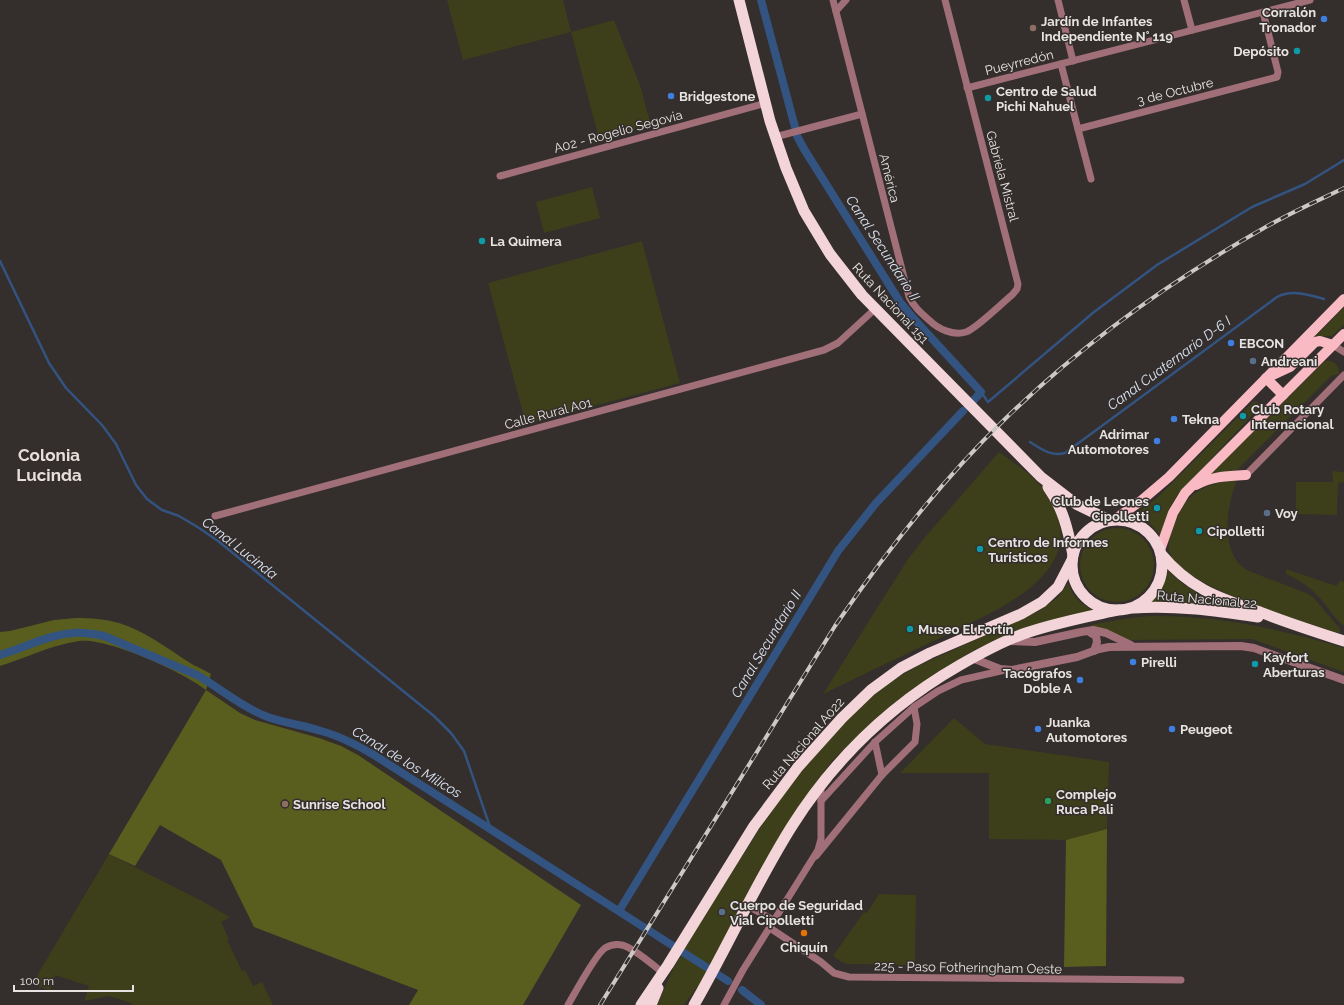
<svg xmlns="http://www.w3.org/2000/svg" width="1344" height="1005" viewBox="0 0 1344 1005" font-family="Raleway,sans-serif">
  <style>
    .green { fill: #3c3f1a }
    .forest { fill: #595e1f }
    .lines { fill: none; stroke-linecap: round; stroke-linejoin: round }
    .stream { stroke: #335381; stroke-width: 2.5 }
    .canal { stroke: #335381; stroke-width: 8 }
    .minor { stroke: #a16f77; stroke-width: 7 }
    .tertiary { stroke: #a16f77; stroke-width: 8 }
    .primary { stroke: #f9bac4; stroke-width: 10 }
    .trunk { stroke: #f3d4d8; stroke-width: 11 }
    .rail-casing { stroke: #ccc8c6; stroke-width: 4 }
    .rail { stroke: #342e2c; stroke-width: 2.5; stroke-dasharray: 8; stroke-linecap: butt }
    .shop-dot { fill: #3f7fe0; stroke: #342e2c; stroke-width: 1.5 }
    .education-dot { fill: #8d6e63; stroke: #342e2c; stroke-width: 1.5 }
    .culture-dot { fill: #0f9aa8; stroke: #342e2c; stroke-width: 1.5 }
    .service-dot { fill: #5c6f8a; stroke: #342e2c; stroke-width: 1.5 }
    .leisure-dot { fill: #2e9e5b; stroke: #342e2c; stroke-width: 1.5 }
    .food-dot { fill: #e8710a; stroke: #342e2c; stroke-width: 1.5 }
    .labels { text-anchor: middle; stroke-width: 3; stroke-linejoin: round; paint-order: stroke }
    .poi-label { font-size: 13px; font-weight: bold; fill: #e6e3e1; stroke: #342e2c; text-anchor: start }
    .street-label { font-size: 13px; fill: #e6e3e1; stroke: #342e2c }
    .water-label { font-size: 14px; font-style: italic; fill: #dae4f3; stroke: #342e2c }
    .district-label { font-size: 17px; font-weight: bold; fill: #e6dfdc; stroke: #342e2c }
  </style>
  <rect width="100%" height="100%" fill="#342e2c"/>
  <g class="green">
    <polygon points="447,0 563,0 571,32 614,20 640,85 651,125 599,139 571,32 463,60"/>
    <polygon points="592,187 600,218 544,233 536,202"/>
    <polygon points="642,241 680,383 526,424 488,283"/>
    <polygon points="1344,307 1344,324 1332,336 1321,336 1312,340"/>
    <path d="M 1325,361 C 1333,360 1340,365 1339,374 L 1331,376 L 1237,470 L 1227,471 L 1208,476 Z"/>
    <path d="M 1256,401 L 1260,404 L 1258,409 L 1177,495 C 1168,508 1165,522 1161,537 C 1153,525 1145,518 1131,514 L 1142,509 L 1157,498 L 1253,402 Z"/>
    <path d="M 999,452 C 1016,464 1034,476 1047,493 C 1052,500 1054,508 1057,515 C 1080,579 987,615 944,636 C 903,655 863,675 823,694 L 908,559 L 926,536 Z"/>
    <polygon points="1332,471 1344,472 1344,482 1338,483 1337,515 1296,514 1296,482 1333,482"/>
    <path d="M 1229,480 L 1235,480 L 1236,482 C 1234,490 1231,496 1230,504 C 1226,520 1226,547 1237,561 C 1240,566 1244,568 1249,571 L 1306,593 L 1313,597 L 1340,629 L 1340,633 L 1338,633 C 1302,621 1185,588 1170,554 C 1166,545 1171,531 1175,522 C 1187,493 1200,487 1229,480 Z"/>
    <circle cx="1117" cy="565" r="37"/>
    <path d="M 1286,569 L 1336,586 L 1341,580 L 1344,582 L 1344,626 C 1334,618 1328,607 1319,597 C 1311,588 1298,579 1286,574 Z"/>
    <path d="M 1168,570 C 1188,593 1216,602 1244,611 L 1150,603 L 1161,589 Z"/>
    <path d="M 1068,583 C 1073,597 1081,605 1095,611 L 998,639 L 976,649 L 937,672 L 891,705 L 861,732 L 832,761 L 803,800 L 703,979 L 684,1005 L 657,1005 L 673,969 L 701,921 L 764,822 L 791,784 L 840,727 L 853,712 L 885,685 L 918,666 L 1039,611 L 1058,597 Z"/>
    <path d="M 1150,616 C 1217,615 1280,629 1344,648 L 1344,672 L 1252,639 L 1127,640 L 1090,625 L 1130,618 Z"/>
    <polygon points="954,718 985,744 1109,762 1107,829 1066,840 989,839 989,773 900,773"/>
    <polygon points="109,854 202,901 228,916 229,918 221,922 229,939 227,940 242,971 245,970 253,986 262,982 273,1005 132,1005 131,1003 109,996 84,1001 89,986 55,975 50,990 32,984"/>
    <polygon points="879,894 916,895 915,965 848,964 842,962 833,956 864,912 867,913"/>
  </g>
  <g class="forest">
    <path d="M 76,618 C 91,618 105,619 119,623 C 144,631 166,647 187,661 C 194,666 203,669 211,674 L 206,690 L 240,713 L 255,720 L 319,738 L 341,746 L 358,755 L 581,905 L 523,1005 L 409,1005 L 418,990 L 254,927 L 221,860 L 160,825 L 135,866 L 109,854 L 206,690 C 184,672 106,637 79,641 C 51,645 26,658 0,666 L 0,632 L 10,631 L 54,620 Z"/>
    <polygon points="1107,829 1106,966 1064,967 1066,840"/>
  </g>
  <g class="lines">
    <g class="stream">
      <polyline points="0,261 49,363 66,388 102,425 116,444 136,485 147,499 162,510 179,516 196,526 218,541 434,716 451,733 464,751 491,830"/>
      <polyline points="981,392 988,402 1094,312 1157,265 1252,207 1305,184 1344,160"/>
      <path d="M 1030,442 C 1041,449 1052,457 1065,453 L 1277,297 C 1292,289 1309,295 1324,299"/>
    </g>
    <g class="canal">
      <polyline points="761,0 795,127"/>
      <polyline points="797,136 804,149 900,302 914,319 981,392 973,401"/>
      <path d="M 0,655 C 24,648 47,635 73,633 C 83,632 94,634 104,636 L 197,675 C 220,688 240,706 265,716 C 283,723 303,725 321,731 C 340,736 357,745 374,755 L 728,981"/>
      <polyline points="619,911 838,551 876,503 963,411"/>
      <polyline points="742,990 761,1005"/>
    </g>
    <g class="minor">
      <path d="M 833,0 L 909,297 C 914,307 921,313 929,320 C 938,329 953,336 966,332 C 976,329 1002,303 1012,295 L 1017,289 L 1018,284 L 945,0"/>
      <polyline points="1058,0 1073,61"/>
      <polyline points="1184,0 1192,30"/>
      <polyline points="836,11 846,0"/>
      <polyline points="1061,64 1091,179"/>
      <polyline points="967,88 1310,0"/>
      <polyline points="1078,129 1277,77 1278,72 1263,12"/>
      <polyline points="775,137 862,114"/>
      <polyline points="500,176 766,103"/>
      <polyline points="1333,345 1344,352"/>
      <polyline points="1246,475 1344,375"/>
      <polyline points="215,516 824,350 838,343 875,309"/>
      <polyline points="875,742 882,775"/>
      <polyline points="821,801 875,742 914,707"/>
      <polyline points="816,856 882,775 915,742 917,724 914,707 938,691 961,680 1005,670"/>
      <polyline points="748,906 775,921"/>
      <polyline points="770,928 821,962 834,973 849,977 1181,980"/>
      <path d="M 568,1005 C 575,993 595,955 605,948 C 610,945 617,944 622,945 C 634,948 653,965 663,973"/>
      <polyline points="724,1005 743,970 818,850 821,839 821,784"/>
    </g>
    <g class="tertiary">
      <polyline points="1088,631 1096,636 1097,642 1094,651"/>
      <polyline points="1009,641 1035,642 1081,632 1093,630 1106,633 1131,645"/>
      <polyline points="972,658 1000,669 1012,670 1077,657 1099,649 1109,647 1241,646 1254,648 1344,680"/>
    </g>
    <g class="primary">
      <polyline points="1283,395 1266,378 1290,367 1315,342 1320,341 1333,345"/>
      <path d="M 1196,485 C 1212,476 1229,476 1246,475"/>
      <polyline points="1114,520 1142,500 1169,477 1344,299"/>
      <polyline points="1160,550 1173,513 1185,493 1344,334"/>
    </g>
    <g class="trunk">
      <polyline points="739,0 770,121 786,168 804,211 830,254 862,295 1041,477 1076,504 1109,520"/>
      <path d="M 1048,487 C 1063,508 1068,530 1073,555"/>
      <circle cx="1117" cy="565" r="45"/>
      <path d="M 1161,554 C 1190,589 1219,598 1260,612 C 1288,623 1316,632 1344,641"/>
      <path d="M 1133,608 C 1175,605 1217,611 1258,617"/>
      <polyline points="641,1005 668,965 754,826 798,767 842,718 871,690 901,668 930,653 1021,614 1042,602 1058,587 1072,560"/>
      <polyline points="651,1005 658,988"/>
      <path d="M 694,1005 C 728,946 756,883 792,826 C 835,758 890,705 960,665 C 981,653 1001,642 1023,634 C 1054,623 1086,617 1118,610"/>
    </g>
    <defs>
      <path id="rail" d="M 600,1005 L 835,626 C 885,553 940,482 1004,420 C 1080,346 1172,280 1264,228 C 1290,213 1317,201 1344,188"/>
    </defs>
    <use href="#rail" class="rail-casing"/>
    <use href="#rail" class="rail"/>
  </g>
  <g class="shop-dot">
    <circle cx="1324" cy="19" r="4"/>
    <circle cx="671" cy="96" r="4"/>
    <circle cx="1231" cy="343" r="4"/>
    <circle cx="1174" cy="419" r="4"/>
    <circle cx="1157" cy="441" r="4"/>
    <circle cx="1133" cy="662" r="4"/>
    <circle cx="1080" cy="680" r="4"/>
    <circle cx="1038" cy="729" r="4"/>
    <circle cx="1172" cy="729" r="4"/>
  </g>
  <g class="education-dot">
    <circle cx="1033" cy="28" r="4"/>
    <circle cx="285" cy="804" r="4"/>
  </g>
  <g class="culture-dot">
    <circle cx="1297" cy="51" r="4"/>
    <circle cx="988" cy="98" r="4"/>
    <circle cx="482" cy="241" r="4"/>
    <circle cx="1243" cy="416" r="4"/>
    <circle cx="1157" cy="508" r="4"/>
    <circle cx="1199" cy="531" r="4"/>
    <circle cx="980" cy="549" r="4"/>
    <circle cx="910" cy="629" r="4"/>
    <circle cx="1255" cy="664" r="4"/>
  </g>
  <g class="service-dot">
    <circle cx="1253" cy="361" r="4"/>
    <circle cx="1267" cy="513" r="4"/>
    <circle cx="722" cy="912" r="4"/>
  </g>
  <circle class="leisure-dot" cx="1048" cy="801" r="4"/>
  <circle class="food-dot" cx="804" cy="933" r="4"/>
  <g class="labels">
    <g class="poi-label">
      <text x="1316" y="17" text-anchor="end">Corralón<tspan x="1316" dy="15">Tronador</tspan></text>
      <text x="1041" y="26">Jardín de Infantes<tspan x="1041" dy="15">Independiente N° 119</tspan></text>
      <text x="1289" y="56" text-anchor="end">Depósito</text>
      <text x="996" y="96">Centro de Salud<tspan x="996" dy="15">Pichi Nahuel</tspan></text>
      <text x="679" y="101">Bridgestone</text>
      <text x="490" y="246">La Quimera</text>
      <text x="1239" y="348">EBCON</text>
      <text x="1261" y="366">Andreani</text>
      <text x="1251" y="414">Club Rotary<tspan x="1251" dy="15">Internacional</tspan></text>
      <text x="1182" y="424">Tekna</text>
      <text x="1149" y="439" text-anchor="end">Adrimar<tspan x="1149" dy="15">Automotores</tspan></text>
      <text x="1149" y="506" text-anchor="end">Club de Leones<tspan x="1149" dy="15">Cipolletti</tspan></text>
      <text x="1275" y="518">Voy</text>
      <text x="1207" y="536">Cipolletti</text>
      <text x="988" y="547">Centro de Informes<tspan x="988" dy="15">Turísticos</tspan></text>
      <text x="918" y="634">Museo El Fortín</text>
      <text x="1263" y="662">Kayfort<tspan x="1263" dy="15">Aberturas</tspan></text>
      <text x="1141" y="667">Pirelli</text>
      <text x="1072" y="678" text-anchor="end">Tacógrafos<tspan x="1072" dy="15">Doble A</tspan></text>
      <text x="1046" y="727">Juanka<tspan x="1046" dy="15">Automotores</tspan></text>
      <text x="1180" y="734">Peugeot</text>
      <text x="1056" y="799">Complejo<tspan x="1056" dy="15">Ruca Pali</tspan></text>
      <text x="293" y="809">Sunrise School</text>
      <text x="730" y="910">Cuerpo de Seguridad<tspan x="730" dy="15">Vial Cipolletti</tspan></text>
      <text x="804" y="952" text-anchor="middle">Chiquín</text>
    </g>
    <g class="street-label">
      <text transform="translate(1019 62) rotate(-14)" y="5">Pueyrredón</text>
      <text transform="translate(1175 91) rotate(-14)" y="5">3 de Octubre</text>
      <text transform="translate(618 131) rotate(-15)" y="5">A02 - Rogelio Segovia</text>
      <text transform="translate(1003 176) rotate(75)" y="5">Gabriela Mistral</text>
      <text transform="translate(890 178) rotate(76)" y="5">América</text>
      <text transform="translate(891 303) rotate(47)" y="5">Ruta Nacional 151</text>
      <text transform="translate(548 413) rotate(-15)" y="5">Calle Rural A01</text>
      <text transform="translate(1207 599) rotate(5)" y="5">Ruta Nacional 22</text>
      <text transform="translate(803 743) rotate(-49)" y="5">Ruta Nacional A022</text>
      <text transform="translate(968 967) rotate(1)" y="5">225 - Paso Fotheringham Oeste</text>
    </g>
    <g class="water-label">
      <text transform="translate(883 248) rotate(57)" y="5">Canal Secundario II</text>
      <text transform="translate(1169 363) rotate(-36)" y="5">Canal Cuaternario D-6 I</text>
      <text transform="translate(240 548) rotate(38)" y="5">Canal Lucinda</text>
      <text transform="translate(766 644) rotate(-59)" y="5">Canal Secundario II</text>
      <text transform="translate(407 762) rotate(31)" y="5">Canal de los Milicos</text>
    </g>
    <g class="district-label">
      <text x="49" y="461">Colonia<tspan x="49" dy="20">Lucinda</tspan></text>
    </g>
  </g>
  <path d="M14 985v6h119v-6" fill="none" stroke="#e6e3e1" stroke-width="2"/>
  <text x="20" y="985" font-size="12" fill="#e6e3e1" stroke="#342e2c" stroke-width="3" paint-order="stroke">100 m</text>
</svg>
